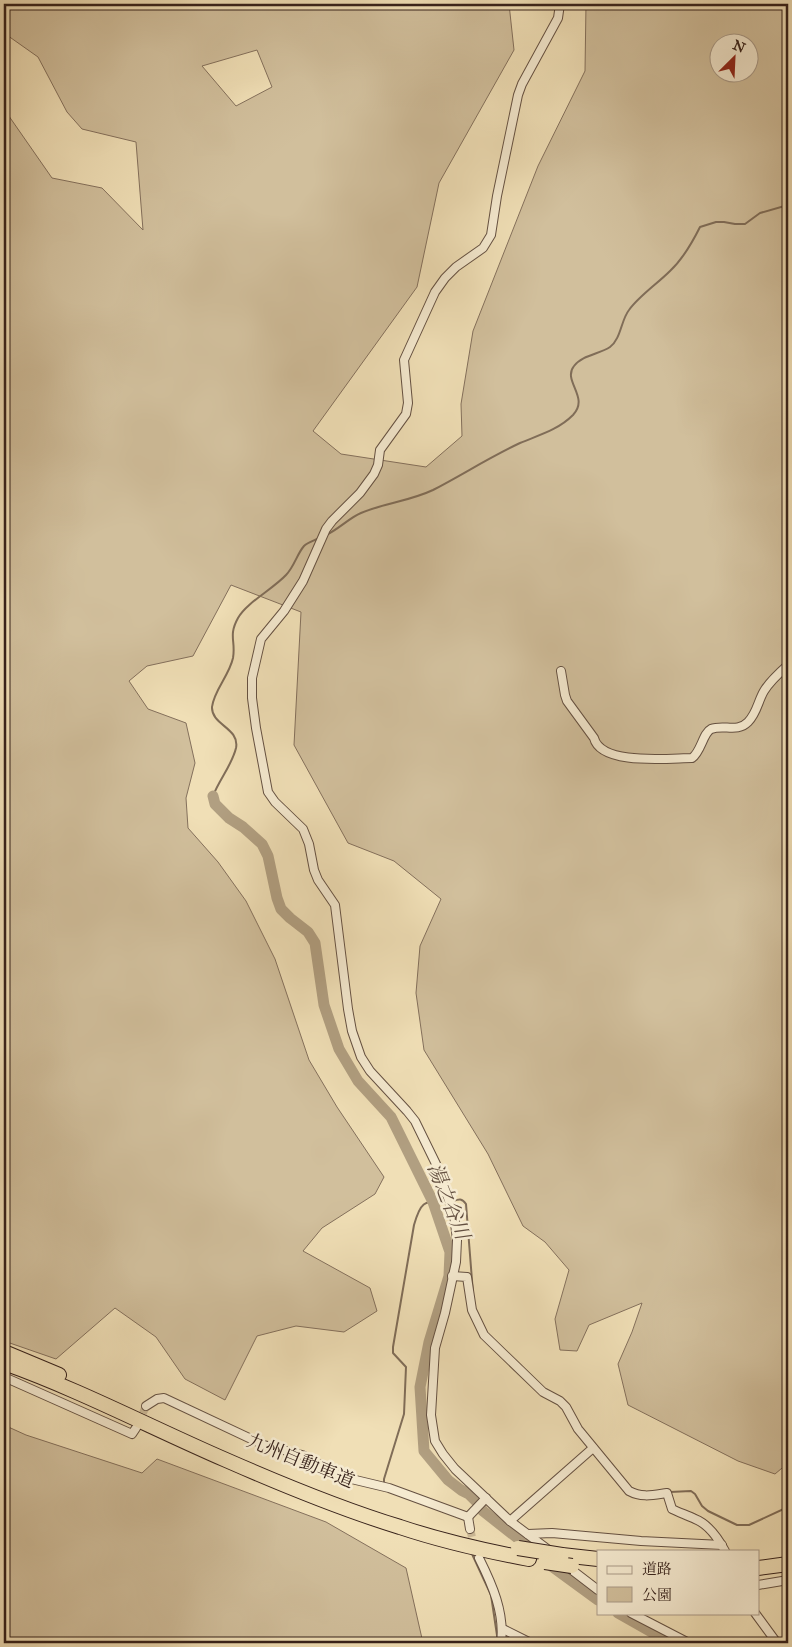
<svg xmlns="http://www.w3.org/2000/svg" width="792" height="1647" viewBox="0 0 792 1647" font-family="'IM FELL Great Primer','Noto Serif JP',serif">
  <style>
    .green { fill: #d1bf9c; stroke: #84705c; fill-rule: evenodd }
    .lines { fill: none; stroke-linecap: round; stroke-linejoin: round }
    .stream { stroke: #806d58; stroke-width: 2 }
    .river { stroke: #b19f81; stroke-width: 11 }
    .minor-tunnel { stroke: #cbb997; stroke-width: 8; stroke-dasharray: 8 4; stroke-linecap: butt }
    .minor-casing { stroke: #655142; stroke-width: 10 }
    .motorway-casing { stroke: #37221b; stroke-width: 16 }
    .minor { stroke: #f5ead0; stroke-width: 8 }
    .motorway { stroke: #f0dfb6; stroke-width: 14 }
    .motorway-bridge-casing { stroke: #37221b; stroke-width: 16; stroke-linecap: butt }
    .motorway-bridge { stroke: #f0dfb6; stroke-width: 14 }
    .labels { text-anchor: middle; stroke-width: 5; stroke-linejoin: round; paint-order: stroke }
    .street-label { font-size: 19px; fill: #37221b; stroke: #f5ead0 }
    .water-label { font-size: 20px; font-style: italic; fill: #624e3f; stroke: #f5ead0 }
  </style>
  <rect width="100%" height="100%" fill="#f0dfb6"/>
  <filter id="stains"><feTurbulence type="fractalNoise" baseFrequency=".004" numOctaves="4"/><feColorMatrix values="0 0 0 0 .2 0 0 0 0 .09 0 0 0 0 .02 0 0 0 .5 -.17"/></filter>
  <radialGradient id="worn" r=".72"><stop offset=".6" stop-color="#630" stop-opacity="0"/><stop offset="1" stop-color="#630" stop-opacity=".3"/></radialGradient>
  <g class="green">
    <path d="M 4,4 L 509,4 L 514,50 L 439,183 L 417,287 L 313,431 L 341,454 L 426,467 L 462,436 L 461,404 L 473,331 L 538,166 L 585,71 L 586,4 L 788,4 L 788,1463 L 775,1474 L 738,1461 L 628,1405 L 618,1364 L 632,1332 L 642,1303 L 589,1325 L 577,1351 L 560,1350 L 555,1319 L 569,1270 L 545,1242 L 523,1226 L 488,1154 L 424,1050 L 416,993 L 420,946 L 441,899 L 394,861 L 348,843 L 294,745 L 301,612 L 231,585 L 193,656 L 147,666 L 129,681 L 148,709 L 186,723 L 195,763 L 186,798 L 188,828 L 218,862 L 246,901 L 275,959 L 309,1060 L 337,1107 L 384,1177 L 375,1194 L 322,1228 L 303,1251 L 370,1288 L 377,1311 L 344,1332 L 296,1326 L 257,1336 L 225,1400 L 185,1379 L 156,1337 L 115,1308 L 56,1359 L 4,1341 L 4,109 L 52,178 L 102,188 L 143,230 L 136,142 L 82,129 L 67,112 L 38,57 L 4,33 ZM 720,42 L 750,42 L 750,72 L 720,72 ZM 257,50 L 272,87 L 236,106 L 202,66 Z"/>
    <polygon points="4,1425 26,1435 142,1473 157,1459 326,1522 406,1568 423,1643 4,1643"/>
  </g>
  <g class="lines">
    <g class="stream">
      <path d="M 326,535 C 339,529 349,518 361,513 C 385,503 410,501 433,490 C 462,475 490,457 520,443 C 539,435 558,430 573,415 C 590,397 562,381 574,366 C 582,355 600,354 610,347 C 621,339 621,320 629,310 C 639,296 657,284 670,271 C 683,259 692,243 700,227 L 716,222 L 724,222 L 735,224 L 745,224 L 760,213 L 788,205"/>
      <path d="M 213,796 C 219,780 232,765 236,748 C 240,728 211,725 212,707 C 214,690 229,676 233,658 C 236,641 228,636 238,618 C 246,603 273,589 286,575 C 294,567 297,554 304,546 C 307,543 313,541 317,539"/>
      <path d="M 453,1201 C 459,1199 462,1198 466,1204 L 473,1293"/>
      <path d="M 384,1485 L 384,1479 L 404,1414 L 406,1367 L 393,1353 L 393,1347 L 414,1225 C 420,1204 423,1199 447,1202"/>
      <polyline points="670,1492 691,1491 695,1494 702,1506 708,1511 737,1525 749,1525 788,1507"/>
      <polyline points="472,1554 491,1595 498,1642"/>
    </g>
    <g class="river">
      <polyline points="213,796 215,804 229,818 243,827 262,844 268,856 277,898 281,909 290,918 308,932 315,943 324,1005 339,1049 358,1081 391,1117 433,1202 450,1252 449,1276 429,1342 420,1387 424,1451 448,1480 461,1490 469,1494 477,1502 483,1511 534,1551"/>
      <polyline points="546,1562 598,1600"/>
      <polyline points="618,1613 671,1643"/>
    </g>
    <g class="minor-tunnel">
      <polyline points="138,1424 146,1406"/>
      <polyline points="470,1529 475,1549"/>
    </g>
    <defs>
      <g id="minor">
        <path d="M 561,671 L 565,695 L 567,701 L 594,738 C 601,766 670,758 692,758 C 701,752 703,733 711,729 C 724,724 737,733 748,722 C 757,713 758,701 764,691 C 770,681 779,673 788,665"/>
        <path d="M 452,1276 L 467,1277 L 472,1310 L 484,1335 L 543,1392 L 560,1401 L 566,1407 L 578,1429 L 629,1491 C 642,1498 653,1495 667,1493 L 672,1509 C 680,1513 687,1515 695,1519 C 708,1524 718,1538 725,1551"/>
        <polyline points="4,1377 132,1434 136,1428"/>
        <polyline points="146,1406 157,1399 164,1398 264,1445 302,1455 343,1477 389,1488 468,1517"/>
        <polyline points="468,1517 486,1498"/>
        <polyline points="468,1517 470,1529"/>
        <polyline points="510,1521 593,1448"/>
        <polyline points="528,1534 552,1533 641,1541 722,1545"/>
        <polyline points="550,1551 510,1521 455,1469 443,1454 435,1441 431,1415 435,1348 445,1313 456,1262 457,1240 454,1215 436,1164 415,1121 407,1111 370,1071 361,1057 352,1031 348,1009 335,905 318,880 314,870 309,844 303,829 275,802 268,792 256,728 252,698 252,678 261,639 284,611 303,581 326,529 332,521 360,493 374,474 378,465 380,450 406,414 408,403 404,360 435,292 445,278 456,267 483,248 491,235 497,196 518,95 522,84 558,18 560,4"/>
        <path d="M 479,1558 C 492,1584 505,1613 501,1643"/>
        <polyline points="568,1567 598,1590"/>
        <polyline points="758,1585 788,1580"/>
        <polyline points="631,1613 689,1643"/>
        <polyline points="755,1613 777,1643"/>
        <polyline points="503,1629 531,1643"/>
      </g>
      <g id="motorway">
        <polyline points="4,1352 59,1375"/>
        <path d="M 4,1363 C 80,1390 152,1428 226,1460 C 283,1485 341,1509 400,1527 C 442,1541 486,1551 529,1559"/>
        <polyline points="562,1555 598,1559"/>
        <polyline points="758,1568 788,1564"/>
      </g>
    </defs>
    <use href="#minor" class="minor-casing"/>
    <use href="#motorway" class="motorway-casing"/>
    <use href="#minor" class="minor"/>
    <use href="#motorway" class="motorway"/>
    <defs>
      <g id="motorway-bridge">
        <polyline points="518,1548 562,1555"/>
        <polyline points="545,1562 572,1566"/>
      </g>
    </defs>
    <use href="#motorway-bridge" class="motorway-bridge-casing"/>
    <use href="#motorway-bridge" class="motorway-bridge"/>
  </g>
  <g class="labels">
    <g class="street-label">
      <text transform="translate(301 1460) rotate(22)" y="7">九州自動車道</text>
    </g>
    <g class="water-label">
      <text transform="translate(449 1201) rotate(68)" y="7">湯之谷川</text>
    </g>
  </g>
  <rect width="792" height="1647" fill="none" stroke="#f0dfb6" stroke-width="20"/>
  <rect x="5" y="5" width="782" height="1637" fill="none" stroke="#37221b" stroke-width="2.5"/>
  <rect x="10" y="10" width="772" height="1627" fill="none" stroke="#37221b"/>
  <rect x="597" y="1550" width="162" height="65" fill="#f5ead0" stroke="#a99a88"/>
  <rect x="607" y="1566" width="25" height="8" fill="#f5ead0" stroke="#a99a88"/>
  <text x="642" y="1574" font-size="15" fill="#37221b">道路</text>
  <rect x="607" y="1587" width="25" height="15" fill="#d1bf9c" stroke="#a99a88"/>
  <text x="642" y="1600" font-size="15" fill="#37221b">公園</text>
  <g transform="translate(734 58) rotate(24)"><circle r="24" fill="#f5ead0" stroke="#a99a88"/>
  <path d="M0-4L9 19L0 12L-9 19Z" fill="#8f2418"/>
  <text y="-8" font-size="14" font-weight="bold" text-anchor="middle" fill="#37221b">N</text>
  </g>
  <rect width="100%" height="100%" filter="url(#stains)"/>
  <rect width="100%" height="100%" fill="url(#worn)"/>
</svg>
